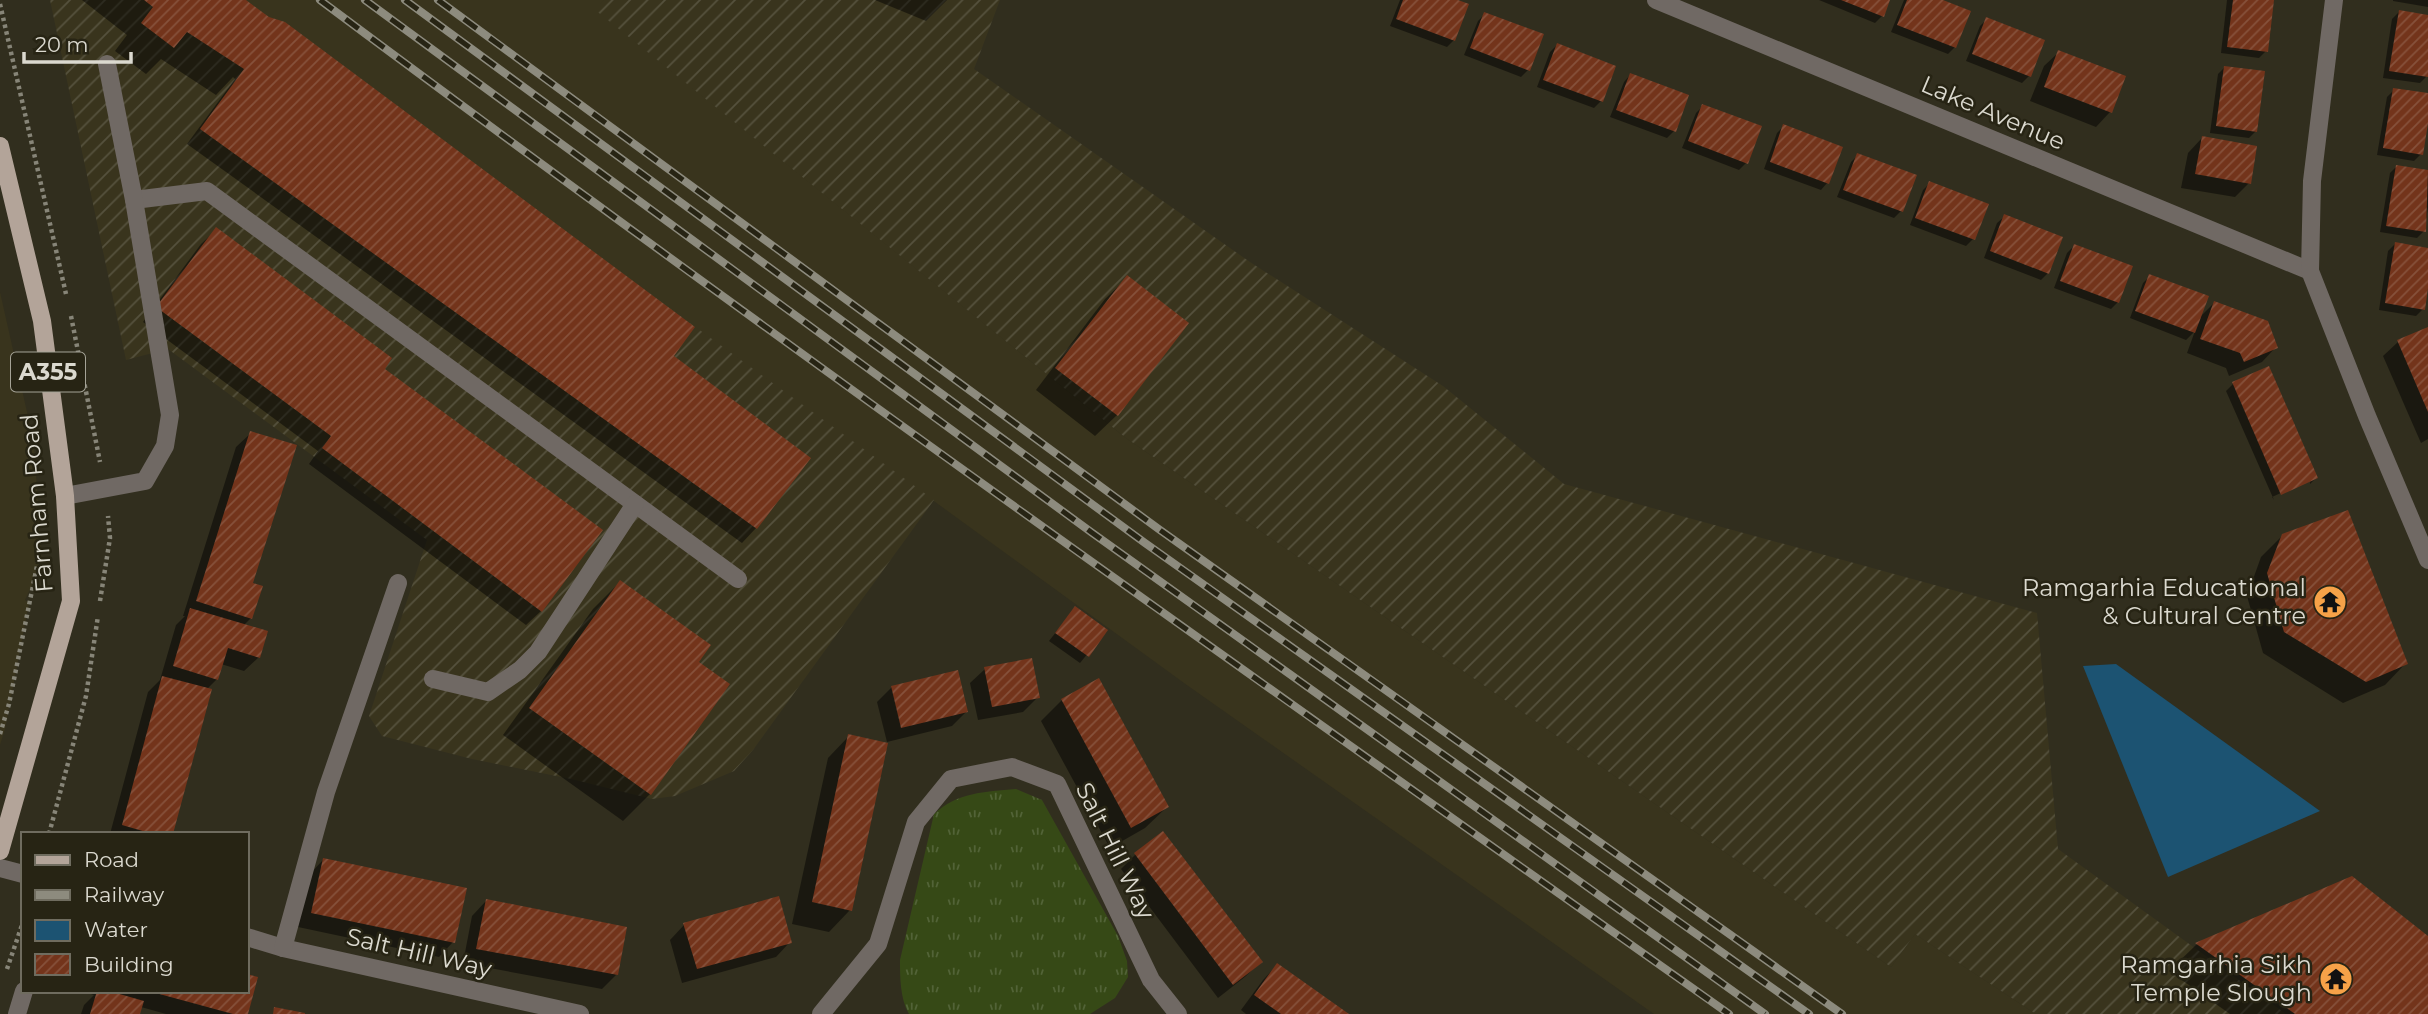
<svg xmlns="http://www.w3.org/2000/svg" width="2428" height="1014" viewBox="0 0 2428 1014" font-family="Montserrat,sans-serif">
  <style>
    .built { fill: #39341d }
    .industrial { fill: url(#industrial-furrows) }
    .grass { fill: url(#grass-tufts) }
    .water { fill: #1c5372 }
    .shadow { fill: #0007 }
    .building { fill: url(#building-hatch) }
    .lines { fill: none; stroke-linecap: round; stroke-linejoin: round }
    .path { stroke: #878578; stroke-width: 4.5; stroke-dasharray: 3.5 3.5; stroke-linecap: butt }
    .minor { stroke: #706964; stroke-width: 18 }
    .major { stroke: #b3a499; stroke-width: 18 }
    .rail-casing { stroke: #8d8b7e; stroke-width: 8 }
    .rail { stroke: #272414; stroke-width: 5; stroke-dasharray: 16; stroke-linecap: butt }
    .labels { text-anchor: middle; stroke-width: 5; stroke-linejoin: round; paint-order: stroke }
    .shield { fill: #272414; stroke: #a5a397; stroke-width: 2 }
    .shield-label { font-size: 23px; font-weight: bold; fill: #dbd9cf }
    .street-label { font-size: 24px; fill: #dbd9cf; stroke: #272414 }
    .poi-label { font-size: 24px; fill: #dbd9cf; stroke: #272414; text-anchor: end }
  </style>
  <defs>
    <pattern id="industrial-furrows" width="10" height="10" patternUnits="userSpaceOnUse" patternTransform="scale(1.75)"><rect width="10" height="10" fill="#39341d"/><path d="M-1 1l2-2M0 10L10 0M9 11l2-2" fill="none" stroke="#55513d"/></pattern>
    <pattern id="grass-tufts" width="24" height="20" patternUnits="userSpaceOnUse" patternTransform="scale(1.75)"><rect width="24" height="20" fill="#364916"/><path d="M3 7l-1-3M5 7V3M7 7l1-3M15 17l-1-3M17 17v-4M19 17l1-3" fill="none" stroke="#526337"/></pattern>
    <pattern id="building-hatch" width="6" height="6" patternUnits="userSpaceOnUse" patternTransform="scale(1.75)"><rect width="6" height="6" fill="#73341b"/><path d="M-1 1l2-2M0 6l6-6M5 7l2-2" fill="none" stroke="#86513b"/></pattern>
  </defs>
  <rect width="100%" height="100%" fill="#312e1e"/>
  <g class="built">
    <polygon points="245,0 604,0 595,9 1126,438 1891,967 1915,934 2036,1014 1654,1014 1184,683"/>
    <polygon points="0,292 34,443 42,564 25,600 29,603 5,729 0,745"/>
  </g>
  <g class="industrial">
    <polygon points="50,0 245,0 934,500 753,750 734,771 675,796 652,799 571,779 472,759 382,736 369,716 427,540 168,349 126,360"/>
    <polygon points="604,0 1000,0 974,69 1250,262 1443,386 1564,484 2037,613 2058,849 2286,1014 2036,1014 1915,934 1891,967 1126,438 594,9"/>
  </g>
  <path class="grass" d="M 1016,789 L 1042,800 L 1118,936 L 1127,961 L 1128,977 L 1115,998 L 1090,1014 L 909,1014 C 900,999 900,976 900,960 L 934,814 C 958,792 984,792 1016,789 Z"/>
  <polygon class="water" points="2116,664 2320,811 2168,877 2083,666"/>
  <g class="shadow">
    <polygon points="82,0 243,0 671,356 756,528 742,543 187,144 235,79 233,77 216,95 161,59 146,74 115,51 127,35"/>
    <polygon points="875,0 947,0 926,21"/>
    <polygon points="1400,0 1453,0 1454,40 1447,47 1390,26"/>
    <polygon points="1819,0 1888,0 1882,16 1875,23"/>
    <polygon points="1904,0 1938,0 1955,47 1948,54 1891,32"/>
    <polygon points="2227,0 2273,0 2266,51 2259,58 2221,53"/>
    <polygon points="2393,0 2428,0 2428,7 2393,1"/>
    <polygon points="2399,12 2428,16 2428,71 2427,76 2420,83 2383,78 2392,19"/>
    <polygon points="1485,14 1528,70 1521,77 1464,55 1478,21"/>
    <polygon points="1987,19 2029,76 2022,83 1966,61 1980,26"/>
    <polygon points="1557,45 1601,101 1594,108 1537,87 1550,52"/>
    <polygon points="2059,52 2124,77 2110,112 2096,127 2030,101 2044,66"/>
    <polygon points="2225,67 2256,131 2249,138 2210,133 2218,74"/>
    <polygon points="1630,75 1674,131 1667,138 1610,117 1624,82"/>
    <polygon points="2394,90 2428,95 2428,112 2421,154 2414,161 2377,155 2387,97"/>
    <polygon points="1703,106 1746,163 1739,170 1682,148 1696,113"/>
    <polygon points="1784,126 1827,183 1821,190 1764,169 1777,133"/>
    <polygon points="2202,138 2249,183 2235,197 2181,188 2188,153"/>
    <polygon points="1858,155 1901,211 1894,218 1837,197 1851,162"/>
    <polygon points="2397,166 2428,172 2428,208 2424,231 2417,238 2380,232 2390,173"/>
    <polygon points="1930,183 1987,205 1973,239 1966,246 1910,225 1923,190"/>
    <polygon points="2004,217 2048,273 2041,280 1984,258 1997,223"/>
    <polygon points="216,230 382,369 541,611 526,625 309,464 318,451 143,322 201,244"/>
    <polygon points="2395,244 2428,249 2428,277 2423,309 2416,316 2379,310 2388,251"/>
    <polygon points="2074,246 2118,302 2111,309 2054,288 2067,253"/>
    <polygon points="2150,276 2198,319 2214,303 2276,347 2262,362 2229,376 2226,368 2187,353 2195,331 2186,340 2130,318 2143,283"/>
    <polygon points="1127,278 1117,415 1095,436 1036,390 1105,299"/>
    <polygon points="2428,329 2428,439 2421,443 2383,356 2398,342"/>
    <polygon points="2233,384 2316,478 2310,484 2310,480 2272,497 2274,500 2309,485 2274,500 2226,391"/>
    <polygon points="251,433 251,618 243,626 259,657 244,671 221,664 217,679 206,690 171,834 110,834 148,692 160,680 176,625 185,616 183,616 236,447"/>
    <polygon points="2283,535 2406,663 2385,685 2343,703 2263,653 2247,596 2261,557"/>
    <polygon points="620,582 650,794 623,821 503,735 593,609"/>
    <polygon points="1075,608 1106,631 1080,663 1049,641"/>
    <polygon points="985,669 1038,697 1023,712 978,720 970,683"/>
    <polygon points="892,687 966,712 952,726 887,742 877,702"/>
    <polygon points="1062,700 1167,807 1145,828 1110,848 1041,721"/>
    <polygon points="849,736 850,910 829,932 792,924 828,758"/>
    <polygon points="1163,834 1260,962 1246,976 1218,998 1121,869 1135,855"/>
    <polygon points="323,860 453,942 439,957 298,927 309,875"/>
    <polygon points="2352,878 2428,938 2428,1014 2230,1014 2169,971 2196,945"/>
    <polygon points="486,901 616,975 602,989 463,963 472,916"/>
    <polygon points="684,925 790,942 776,957 682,983 670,940"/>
    <polygon points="1277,965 1346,1014 1246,1014 1241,1010 1263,980"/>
    <polygon points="247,976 256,978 246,1014 166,1014 141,1007 139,1014 81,1014 84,1005 94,995 82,991 247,991"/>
  </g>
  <g class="building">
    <polygon points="144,0 246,0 269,17 285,22 695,327 674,356 811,458 757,529 200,129 244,69 187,32 174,48 141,23 153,7"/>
    <polygon points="1403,0 1458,0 1469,4 1455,41 1396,19"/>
    <polygon points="1841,0 1890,0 1884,17"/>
    <polygon points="1907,0 1943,0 1971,11 1956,48 1897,25"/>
    <polygon points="2233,0 2274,0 2268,52 2227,47"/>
    <polygon points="2399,10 2428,15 2428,77 2389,71"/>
    <polygon points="1484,12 1544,34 1530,71 1470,48"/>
    <polygon points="1986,17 2045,40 2031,77 1972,54"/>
    <polygon points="1557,43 1616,66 1603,102 1543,80"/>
    <polygon points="2058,50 2126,76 2112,113 2044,87"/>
    <polygon points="2224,66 2265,71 2257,132 2216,126"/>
    <polygon points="1630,73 1689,95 1676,132 1616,110"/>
    <polygon points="2393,88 2428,93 2428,123 2423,155 2383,148"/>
    <polygon points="1702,104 1762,126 1748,164 1688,141"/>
    <polygon points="1783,124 1843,147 1829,184 1770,162"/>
    <polygon points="2202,136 2257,146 2251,184 2195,174"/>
    <polygon points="1857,153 1917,175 1903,212 1843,190"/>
    <polygon points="2396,165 2428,170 2426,232 2386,226"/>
    <polygon points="1929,181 1989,204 1975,240 1915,218"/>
    <polygon points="2004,214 2063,237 2049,274 1990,251"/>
    <polygon points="216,227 392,358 385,369 603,530 542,612 322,448 331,436 156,307"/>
    <polygon points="2395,242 2428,248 2428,288 2425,310 2385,303"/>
    <polygon points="2074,244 2133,266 2119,303 2060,281"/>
    <polygon points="2149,274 2209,296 2195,333 2135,311"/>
    <polygon points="1127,275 1189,323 1118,416 1055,368"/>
    <polygon points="2214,301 2268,321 2278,348 2244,362 2240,353 2200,339"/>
    <polygon points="2428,327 2428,412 2397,340"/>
    <polygon points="2269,366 2318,478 2281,495 2232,382"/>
    <polygon points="250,431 297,445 253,583 263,586 252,619 196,601"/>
    <polygon points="2348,510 2408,664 2366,682 2284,632 2267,573 2282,534"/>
    <polygon points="620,580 711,645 699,662 730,684 651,795 529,708"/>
    <polygon points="1075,606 1108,630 1089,657 1055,633"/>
    <polygon points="190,608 268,631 260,658 228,648 218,680 173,666"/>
    <polygon points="1032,658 1040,698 992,707 984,667"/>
    <polygon points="958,670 968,712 901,728 891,686"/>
    <polygon points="162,676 212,689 173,834 153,834 122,825"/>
    <polygon points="1099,678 1169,807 1131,828 1061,699"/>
    <polygon points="848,734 888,743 852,911 812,902"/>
    <polygon points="1163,831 1263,962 1233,985 1134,853"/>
    <polygon points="323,858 467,888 455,943 311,913"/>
    <polygon points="2352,876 2428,936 2428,1014 2295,1014 2195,943"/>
    <polygon points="779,896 792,943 697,969 683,923"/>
    <polygon points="486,899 627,927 618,975 476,949"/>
    <polygon points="1277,963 1349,1014 1281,1014 1254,995"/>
    <polygon points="247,974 258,977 248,1014 233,1014 152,992 247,991"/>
    <polygon points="97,991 109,991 144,1001 140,1014 90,1014"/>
    <polygon points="274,1007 305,1013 305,1014 273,1014"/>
  </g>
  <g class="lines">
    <g class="path">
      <polyline points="0,4 66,294"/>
      <polyline points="71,316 100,462"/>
      <polyline points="100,601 110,538 108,516"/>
      <polyline points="0,734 9,704 39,556"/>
      <polyline points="49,834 86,696 98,616"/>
      <polyline points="7,969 23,922"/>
    </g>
    <g class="minor">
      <polyline points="1656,0 2310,271"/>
      <polyline points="2334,0 2312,181 2310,271 2367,416 2428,560"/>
      <polyline points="134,200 207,191 738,579"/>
      <polyline points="65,496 145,481 165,446 170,415 134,200 107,64"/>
      <polyline points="433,679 488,692 520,670 538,652 635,504"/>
      <polyline points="0,868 23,874"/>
      <polyline points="247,937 283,948 580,1014"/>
      <polyline points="283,948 326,792 398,583"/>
      <polyline points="17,1014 24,991"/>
      <polyline points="821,1014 878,944 916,822 951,779 1012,767 1057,784 1151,980 1178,1014"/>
    </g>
    <polyline class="major" points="0,146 42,321 65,496 71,601 0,851"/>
    <defs>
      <g id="rail">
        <path d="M 320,0 C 784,346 1257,680 1729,1014"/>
        <polyline points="365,0 1091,532 1765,1014"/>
        <polyline points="405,0 1145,543 1809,1014"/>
        <polyline points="438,0 1160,530 1842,1014"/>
      </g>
    </defs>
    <use href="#rail" class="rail-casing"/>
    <use href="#rail" class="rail"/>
  </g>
  <defs>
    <symbol id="temple-disc" viewBox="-11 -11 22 22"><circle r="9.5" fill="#f6a248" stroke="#272414"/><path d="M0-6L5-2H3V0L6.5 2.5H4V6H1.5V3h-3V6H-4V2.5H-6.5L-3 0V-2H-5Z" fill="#111"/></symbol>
  </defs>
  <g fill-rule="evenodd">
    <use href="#temple-disc" x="2311" y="583" width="38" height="38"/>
    <use href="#temple-disc" x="2317" y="960" width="38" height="38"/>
  </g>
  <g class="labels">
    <rect class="shield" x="11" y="352.5" width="74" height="39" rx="5"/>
    <g class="shield-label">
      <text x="48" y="380">A355</text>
    </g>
    <g class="street-label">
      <text transform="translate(1993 113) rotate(23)" y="8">Lake Avenue</text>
      <text transform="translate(37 503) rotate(-95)" y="8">Farnham Road</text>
      <text transform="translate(1115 851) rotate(64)" y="8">Salt Hill Way</text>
      <text transform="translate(419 953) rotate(13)" y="8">Salt Hill Way</text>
    </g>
    <g class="poi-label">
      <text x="2306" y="596">Ramgarhia Educational<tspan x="2306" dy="28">&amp; Cultural Centre</tspan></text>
      <text x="2312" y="973">Ramgarhia Sikh<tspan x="2312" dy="28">Temple Slough</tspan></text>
    </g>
  </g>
  <rect x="21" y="832" width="228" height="161" fill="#272414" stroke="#6f6c5f" stroke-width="2"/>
  <rect x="35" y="855" width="35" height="10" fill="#b3a499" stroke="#6f6c5f" stroke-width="2"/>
  <text x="84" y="867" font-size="21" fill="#dbd9cf">Road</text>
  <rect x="35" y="890" width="35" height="10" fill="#8d8b7e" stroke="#6f6c5f" stroke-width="2"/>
  <text x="84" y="902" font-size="21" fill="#dbd9cf">Railway</text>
  <rect x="35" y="920" width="35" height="21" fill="#1c5372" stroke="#6f6c5f" stroke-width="2"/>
  <text x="84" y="937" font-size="21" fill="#dbd9cf">Water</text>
  <rect x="35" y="954" width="35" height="21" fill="url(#building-hatch)" stroke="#6f6c5f" stroke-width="2"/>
  <text x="84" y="972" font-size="21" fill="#dbd9cf">Building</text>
  <path d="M24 52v10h107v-10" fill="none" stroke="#dbd9cf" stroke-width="3.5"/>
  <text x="35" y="52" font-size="21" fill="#dbd9cf" stroke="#272414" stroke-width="5" paint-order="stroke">20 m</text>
</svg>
